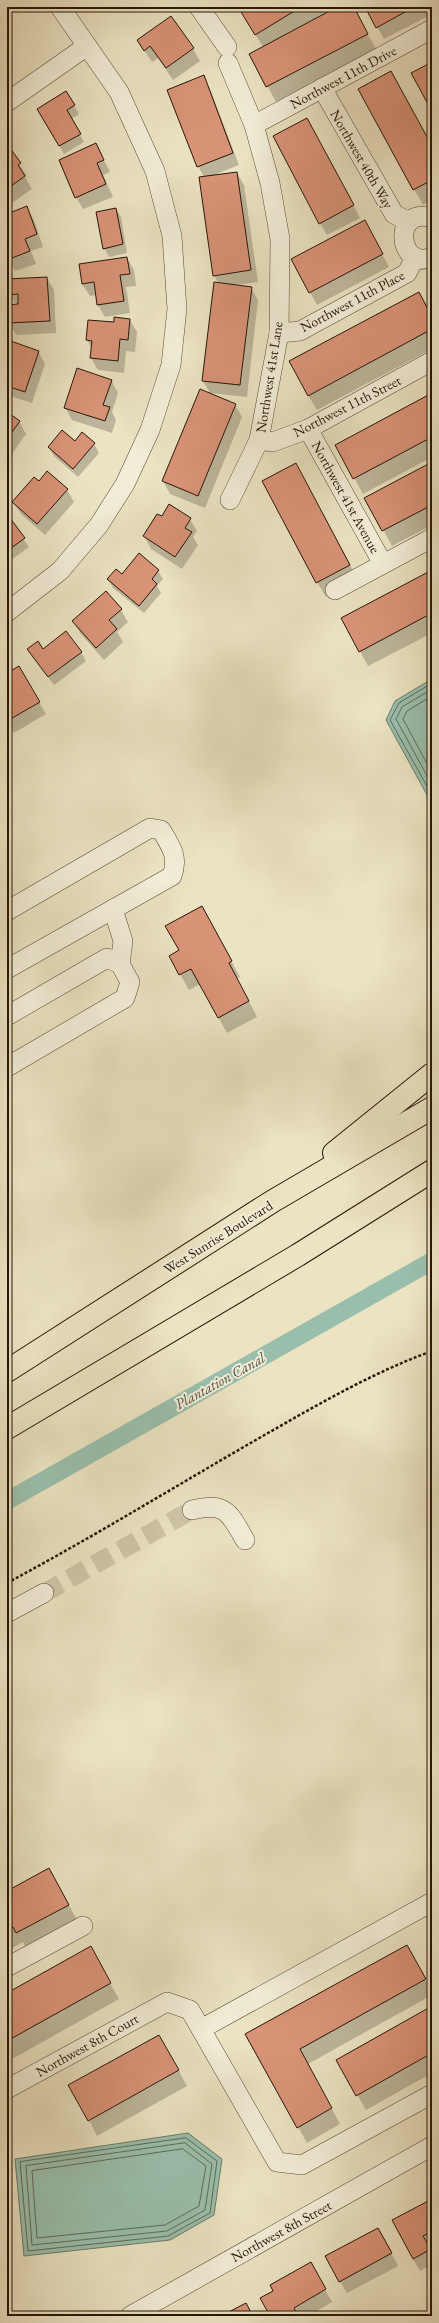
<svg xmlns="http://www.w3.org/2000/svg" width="439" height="2323" viewBox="0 0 439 2323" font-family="'EB Garamond',serif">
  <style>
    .water { fill: #99bfac; stroke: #6b7b6a }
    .shadow { fill: #0003 }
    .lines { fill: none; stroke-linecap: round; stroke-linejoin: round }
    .shore { stroke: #606a5a; stroke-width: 1 }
    .canal { stroke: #99bfac; stroke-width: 18 }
    .building { fill: #d99377; stroke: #271508 }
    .minor-tunnel { stroke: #cec4a6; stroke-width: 19; stroke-dasharray: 19 10; stroke-linecap: butt }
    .minor-casing { stroke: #584836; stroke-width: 20 }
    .major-casing { stroke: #271508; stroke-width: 24 }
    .path { stroke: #271508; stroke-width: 2.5; stroke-dasharray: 3 2; stroke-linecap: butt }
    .minor { stroke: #f2edd7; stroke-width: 19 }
    .major { stroke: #ebe3c2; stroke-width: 22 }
    .labels { text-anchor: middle; stroke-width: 4; stroke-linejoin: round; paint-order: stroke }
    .street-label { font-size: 14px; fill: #271508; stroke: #f2edd7 }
    .water-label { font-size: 15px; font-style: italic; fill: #4f5041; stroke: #f2edd7 }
  </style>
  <rect width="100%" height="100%" fill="#ebe3c2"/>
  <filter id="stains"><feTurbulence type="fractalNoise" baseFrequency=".005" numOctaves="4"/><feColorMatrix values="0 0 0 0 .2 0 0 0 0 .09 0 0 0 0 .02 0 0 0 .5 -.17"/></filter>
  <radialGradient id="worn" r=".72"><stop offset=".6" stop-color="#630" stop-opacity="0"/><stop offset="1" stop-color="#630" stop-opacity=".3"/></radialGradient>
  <g class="water">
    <polygon points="432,679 432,804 386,720 395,701"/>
    <polygon points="188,2133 222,2159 214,2215 170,2240 24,2256 15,2159"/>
  </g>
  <g class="shadow">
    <polygon points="239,7 321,7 325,14 339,7 353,7 376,49 276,102 250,54 263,47"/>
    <polygon points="366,7 432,7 432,14 384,39"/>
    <polygon points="138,41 193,49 200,61 173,80 158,58 152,62"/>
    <polygon points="203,77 210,89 239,165 214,175 237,173 244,185 258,282 236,285 251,288 258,300 247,397 210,393 203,381 219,284 214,275 204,177 198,166"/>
    <polygon points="359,89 432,147 432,200 423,205"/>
    <polygon points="66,93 79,114 71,119 84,142 64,154 39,109"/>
    <polygon points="314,131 360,218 327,235 320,223"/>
    <polygon points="96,145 110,172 103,175 113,197 83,209 76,197"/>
    <polygon points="7,146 27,176 25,177 32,189 9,205 7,202"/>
    <polygon points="27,208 34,220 43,247 31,251 36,264 15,271 7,256 7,215"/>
    <polygon points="116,209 121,217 127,253 109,257 104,248"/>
    <polygon points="371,234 389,267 317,305 292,259"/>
    <polygon points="127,258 134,270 136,286 126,287 130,313 105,317 98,305 97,295 90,296 82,284"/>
    <polygon points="47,278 54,290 56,333 16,335 9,323 16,305 9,294"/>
    <polygon points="432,317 432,349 317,410 308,395"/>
    <polygon points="130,320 137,332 135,352 126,351 124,373 98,370 91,358 92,349 87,340 115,323"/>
    <polygon points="9,342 38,351 45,364 32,403 7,395"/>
    <polygon points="111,380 118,393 112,412 116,420 112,433 72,420 65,407"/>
    <polygon points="432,394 432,457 363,494 336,445"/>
    <polygon points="235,405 242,417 205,508 170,494 163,481"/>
    <polygon points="7,413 19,421 26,434 7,461"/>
    <polygon points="82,434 94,444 99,453 78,477 54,456 49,447 75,442"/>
    <polygon points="432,463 432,525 392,546 366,498"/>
    <polygon points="304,480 358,580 326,597 317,582"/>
    <polygon points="67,490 74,502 45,535 21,514 13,502"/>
    <polygon points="7,516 29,547 7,563"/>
    <polygon points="162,518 190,519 197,531 193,537 198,545 182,569 151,549 144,536"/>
    <polygon points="140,555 158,571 163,579 157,586 161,593 144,613 113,588 108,579 122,575"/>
    <polygon points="432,571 432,633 368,666 360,651"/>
    <polygon points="106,592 121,610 128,622 117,632 123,642 104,660 80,633 73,621"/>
    <polygon points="28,650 81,652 86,661 54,685"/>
    <polygon points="18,667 46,714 14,733 7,721 7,674"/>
    <polygon points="210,922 240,977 237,979 257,1017 227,1033 200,984 189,990 170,956 180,951"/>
    <polygon points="58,1885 77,1920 26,1948 23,1942 7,1951 7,1892"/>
    <polygon points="90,1948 119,1999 7,2062 7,1994"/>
    <polygon points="415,1961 432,1992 432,1995 308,2064 340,2124 307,2143 247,2034"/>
    <polygon points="432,2007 432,2073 366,2110 338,2060"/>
    <polygon points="168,2051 187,2086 97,2136 89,2120"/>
    <polygon points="432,2200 432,2247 430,2248 432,2253 432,2264 420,2271 413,2259"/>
    <polygon points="385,2241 398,2266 347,2293 340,2281"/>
    <polygon points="310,2263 332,2302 308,2316 271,2316 274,2291"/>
  </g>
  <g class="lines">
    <g class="shore">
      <polyline points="432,683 399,703 390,720 432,795"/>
      <polyline points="432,689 402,707 396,719 432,785"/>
      <polyline points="432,696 407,711 403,719 432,773"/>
      <polygon points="186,2138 217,2161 210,2213 168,2236 28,2251 20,2162"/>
      <polygon points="185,2143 212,2164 205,2210 167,2231 32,2245 26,2166"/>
      <polygon points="183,2149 206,2166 199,2206 165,2225 37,2238 32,2171"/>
    </g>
    <polyline class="canal" points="7,1501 432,1261"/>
  </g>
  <g class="building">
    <polygon points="238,7 301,7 255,35"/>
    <polygon points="337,7 354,7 368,34 266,87 249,54"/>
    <polygon points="365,7 414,7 376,28"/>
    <polygon points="171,16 194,48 166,68 150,46 144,51 137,40"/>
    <polygon points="432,62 432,104 429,106 411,73"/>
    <polygon points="391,71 432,146 432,180 413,190 358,89"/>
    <polygon points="204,75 233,153 197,167 167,90"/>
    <polygon points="66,91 75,105 67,110 81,134 59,146 37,109"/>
    <polygon points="307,118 354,205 319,224 273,136"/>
    <polygon points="96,143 104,160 97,163 106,184 75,198 59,160"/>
    <polygon points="7,144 21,163 18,165 25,176 7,189"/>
    <polygon points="237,172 251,270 213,276 199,177"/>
    <polygon points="27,206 37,234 25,239 30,251 7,260 7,214"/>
    <polygon points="116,208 123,244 103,249 96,212"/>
    <polygon points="365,220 383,254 309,293 291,259"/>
    <polygon points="127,257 130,274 120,275 124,301 97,305 94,282 82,284 79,264"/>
    <polygon points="47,277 50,321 8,323 7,305 18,304 18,294 8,295 7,279"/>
    <polygon points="214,282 252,287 240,385 202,381"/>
    <polygon points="419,292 432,317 432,329 308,396 289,361"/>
    <polygon points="114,317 130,319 128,340 120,339 118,361 90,358 92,341 86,340 88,320 114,322"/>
    <polygon points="8,340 39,351 25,392 7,386"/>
    <polygon points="77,368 112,380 103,405 110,407 105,421 64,408"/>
    <polygon points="200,389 236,404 198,496 162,481"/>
    <polygon points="432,393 432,437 353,479 335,445"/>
    <polygon points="7,412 20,421 7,439"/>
    <polygon points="62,430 75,441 82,432 95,443 73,469 48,447"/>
    <polygon points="432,462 432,505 382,531 364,498"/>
    <polygon points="296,463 350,565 316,583 262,481"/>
    <polygon points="47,471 68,489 37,524 12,502 34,477 39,481"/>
    <polygon points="169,504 191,518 185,528 192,532 175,557 143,536 157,514 162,516"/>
    <polygon points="7,514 25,538 7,551"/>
    <polygon points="139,553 159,570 152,579 157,584 139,606 107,579 116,569 122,574"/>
    <polygon points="432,570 432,613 359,652 341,618"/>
    <polygon points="106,591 122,609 109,620 117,629 96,648 72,621"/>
    <polygon points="66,631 82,652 48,677 27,649 38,641 43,649"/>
    <polygon points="19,666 40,702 7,721 7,673"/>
    <polygon points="202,906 232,961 229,963 249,1001 218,1018 191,969 179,975 169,956 179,950 165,926"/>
    <polygon points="49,1868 69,1905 16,1933 13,1927 7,1931 7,1891"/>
    <polygon points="407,1945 426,1979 300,2049 332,2108 297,2128 245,2034"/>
    <polygon points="91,1946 111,1983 7,2041 7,1993"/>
    <polygon points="432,2006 432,2053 356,2096 336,2060"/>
    <polygon points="159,2035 179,2070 88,2121 68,2085"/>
    <polygon points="432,2199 432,2231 423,2236 431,2249 413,2259 392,2220"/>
    <polygon points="378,2228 392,2253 339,2282 325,2256"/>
    <polygon points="311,2262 326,2289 294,2308 298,2316 270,2316 260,2298 273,2291 270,2285"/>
    <polygon points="246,2303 253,2316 221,2316"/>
  </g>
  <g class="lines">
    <polyline class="minor-tunnel" points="44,1593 192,1510"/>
    <defs>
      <g id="minor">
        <polyline points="199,7 227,47"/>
        <polyline points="228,63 254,125 270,183 280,239 279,333 259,440 230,500"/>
        <polyline points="322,88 394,214 409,222"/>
        <polyline points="7,102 87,46"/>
        <polyline points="254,125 432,29"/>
        <path d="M 432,218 C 391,205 398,272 432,257"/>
        <polyline points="279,333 300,331 407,273 415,257"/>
        <polyline points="308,429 383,564"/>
        <polyline points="259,440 273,442 308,429 432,361"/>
        <polyline points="335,590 432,538"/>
        <polyline points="7,612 60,571 99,525 125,484 150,430 171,365 177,309 172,236 155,171 119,92 60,7"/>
        <polyline points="113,909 123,941 120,964"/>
        <path d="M 7,911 L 150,828 L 161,830 C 171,846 179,857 172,876 L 7,969"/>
        <polyline points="7,1016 107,958 120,964 130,982 125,998 7,1067"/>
        <path d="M 192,1510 C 226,1502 229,1512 245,1540"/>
        <polyline points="7,1613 44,1593"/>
        <polyline points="7,1967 83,1926"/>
        <polyline points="201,2029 432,1902"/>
        <polyline points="7,2089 167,2002 190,2010 277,2162 302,2165 432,2094"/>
        <polyline points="130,2316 432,2146"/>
      </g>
      <g id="major">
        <polyline points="334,1153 432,1074"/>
        <polyline points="7,1371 273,1201 432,1108"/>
        <polyline points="7,1428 298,1255 432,1171"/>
      </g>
    </defs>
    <use href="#minor" class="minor-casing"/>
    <use href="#major" class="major-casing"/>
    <path class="path" d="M 7,1583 C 91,1538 171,1489 254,1441 C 312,1408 369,1374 432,1351"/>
    <use href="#minor" class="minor"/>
    <use href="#major" class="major"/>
  </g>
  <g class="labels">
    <g class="street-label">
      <text transform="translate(343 77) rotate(-28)" y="5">Northwest 11th Drive</text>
      <text transform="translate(362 159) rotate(60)" y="5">Northwest 40th Way</text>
      <text transform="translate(352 301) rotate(-28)" y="5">Northwest 11th Place</text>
      <text transform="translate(269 377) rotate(-81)" y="5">Northwest 41st Lane</text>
      <text transform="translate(347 406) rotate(-27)" y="5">Northwest 11th Street</text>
      <text transform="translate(346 497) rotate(61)" y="5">Northwest 41st Avenue</text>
      <text transform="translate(218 1237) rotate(-32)" y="5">West Sunrise Boulevard</text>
      <text transform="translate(87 2045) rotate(-29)" y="5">Northwest 8th Court</text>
      <text transform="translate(281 2231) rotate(-29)" y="5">Northwest 8th Street</text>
    </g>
    <g class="water-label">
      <text transform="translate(220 1381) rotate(-29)" y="5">Plantation Canal</text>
    </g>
  </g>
  <rect width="439" height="2323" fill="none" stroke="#ebe3c2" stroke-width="24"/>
  <rect x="8" y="8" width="423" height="2307" fill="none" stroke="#271508" stroke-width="2"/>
  <rect x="12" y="12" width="415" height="2299" fill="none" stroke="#271508"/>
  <rect width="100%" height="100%" filter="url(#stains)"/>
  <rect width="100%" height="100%" fill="url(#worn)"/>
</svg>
